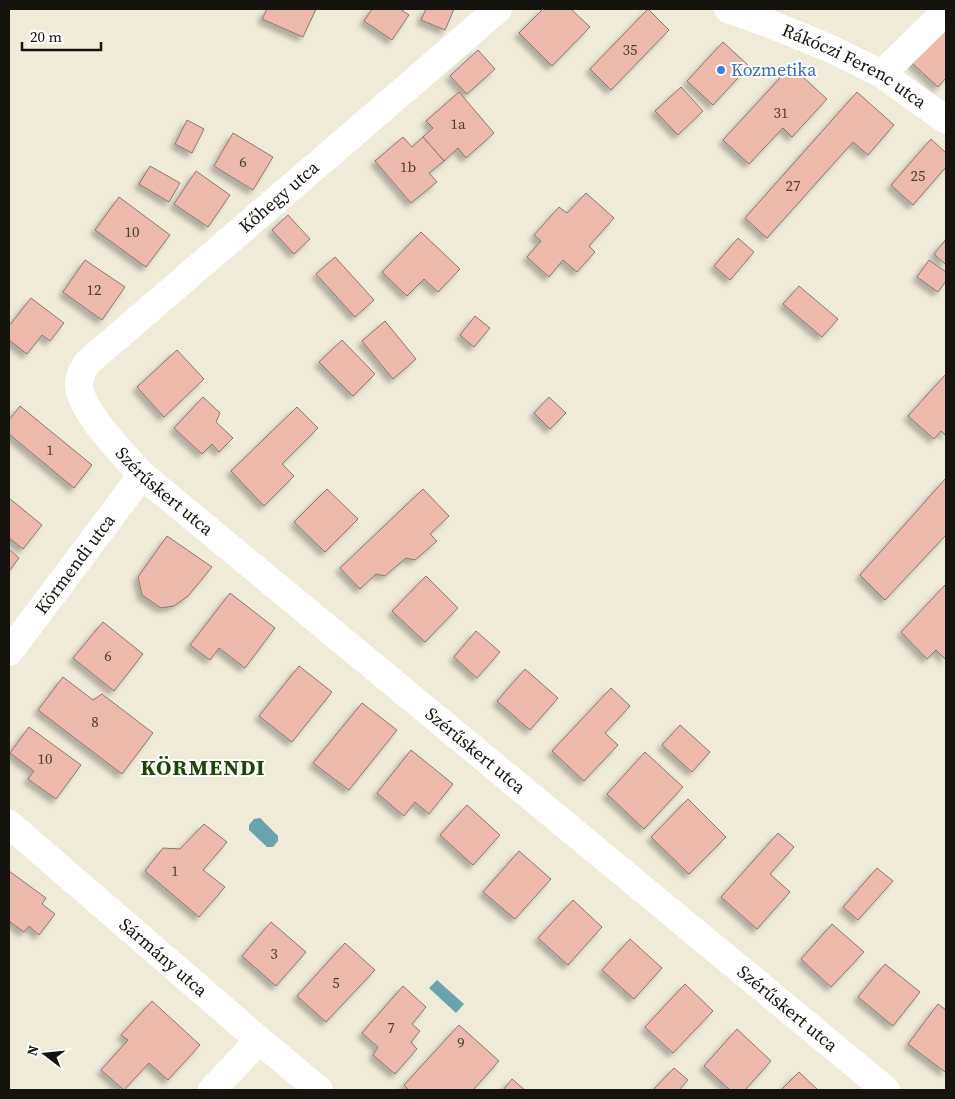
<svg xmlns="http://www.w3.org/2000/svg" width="955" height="1099" viewBox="0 0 955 1099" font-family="'Source Serif 4',serif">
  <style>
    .water { fill: #69a4ac }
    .building { fill: #edb9ad; stroke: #897773; filter: url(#shadow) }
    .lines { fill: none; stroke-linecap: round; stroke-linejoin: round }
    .minor { stroke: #fff; stroke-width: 28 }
    .shop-dot { fill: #3f7fe0; stroke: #fff; stroke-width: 2 }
    .labels { text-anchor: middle; stroke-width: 4; stroke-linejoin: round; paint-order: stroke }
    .number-label { font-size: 15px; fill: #4b3c35 }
    .street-label { font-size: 18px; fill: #15130d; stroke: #fff }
    .shop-label { font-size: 18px; fill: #366cbe; stroke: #fff; text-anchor: start }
    .district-label { font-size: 22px; font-weight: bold; letter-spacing: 1px; fill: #1c4506; stroke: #fff }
  </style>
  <defs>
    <filter id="shadow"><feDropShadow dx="-4.5" dy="4.5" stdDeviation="2.5" flood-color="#0004"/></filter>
  </defs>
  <rect width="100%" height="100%" fill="#f0ead9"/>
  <g class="water">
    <polygon points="260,818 278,836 278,841 273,847 267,847 249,830 249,825 254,819"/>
    <polygon points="437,980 464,1004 456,1013 429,988"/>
  </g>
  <g class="building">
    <polygon points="267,9 316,9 303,37 262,19"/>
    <polygon points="372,9 400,9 409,15 392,40 364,21"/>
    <polygon points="426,9 454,9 445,30 421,20"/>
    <polygon points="543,9 571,9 590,27 552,66 519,33"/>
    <polygon points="648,9 669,30 611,90 590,69"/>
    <polygon points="946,25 946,78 938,87 911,62"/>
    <polygon points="723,42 749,66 713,105 687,81"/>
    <polygon points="478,50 495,69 467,94 450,76"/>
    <polygon points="791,66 827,99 792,137 783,128 749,164 723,140"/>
    <polygon points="681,87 703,111 678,135 655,111"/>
    <polygon points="459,92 494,133 466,158 458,148 444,161 423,137 433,128 426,121"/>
    <polygon points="857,92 894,125 868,155 853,142 767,238 745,218"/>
    <polygon points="187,120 204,129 192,153 175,144"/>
    <polygon points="233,133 273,157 253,190 214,166"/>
    <polygon points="403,137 412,147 423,137 444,161 429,173 437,182 411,203 375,161"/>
    <polygon points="931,139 946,153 946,167 913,205 891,185"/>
    <polygon points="150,166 180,183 169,202 139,184"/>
    <polygon points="196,171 230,195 208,227 174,204"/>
    <polygon points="586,193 614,218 589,246 595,252 577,272 563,260 549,277 527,257 541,241 534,235 559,207 567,213"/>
    <polygon points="119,197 170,235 146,267 95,230"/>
    <polygon points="288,215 310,239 294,254 272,230"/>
    <polygon points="421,232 460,269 438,292 424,279 407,296 382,272"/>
    <polygon points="738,238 754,252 730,280 714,266"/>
    <polygon points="946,239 946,265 934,254"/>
    <polygon points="335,257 374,300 355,317 316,274"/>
    <polygon points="85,260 125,287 102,320 63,292"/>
    <polygon points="929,260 946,272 946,281 938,292 917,277"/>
    <polygon points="799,286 838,319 822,337 783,304"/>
    <polygon points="31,298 64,323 50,341 42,335 27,354 9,340 9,326"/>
    <polygon points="475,316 490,328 474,347 460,335"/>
    <polygon points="385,321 416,359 393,379 362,341"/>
    <polygon points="342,340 375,374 353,396 319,362"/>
    <polygon points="177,350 204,379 164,417 137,387"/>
    <polygon points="946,374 946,436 941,431 934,439 908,416"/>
    <polygon points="203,397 220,413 216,422 233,438 219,452 212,444 202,454 174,428"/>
    <polygon points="549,397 566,413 550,429 534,413"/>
    <polygon points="20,406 92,465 74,488 9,434 9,420"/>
    <polygon points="297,407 318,428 282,464 294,476 264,506 231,471"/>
    <polygon points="946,478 946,535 885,600 860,575"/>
    <polygon points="327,489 358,519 325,552 294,522"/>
    <polygon points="423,489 449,516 430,534 437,541 415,560 406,558 385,576 376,574 360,589 340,568"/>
    <polygon points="9,498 42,525 23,549 9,538"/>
    <polygon points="167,536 212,567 188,596 174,606 161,608 142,595 138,577"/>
    <polygon points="9,549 19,558 9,571"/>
    <polygon points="426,576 458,608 425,642 392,611"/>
    <polygon points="946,584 946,660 936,650 927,659 901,632"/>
    <polygon points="230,593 275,628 245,668 219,648 210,660 190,645"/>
    <polygon points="103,622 143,654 114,691 73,658"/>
    <polygon points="476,631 500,652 477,678 454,657"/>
    <polygon points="299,666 332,692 292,742 259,716"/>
    <polygon points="525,669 558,698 530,730 497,701"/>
    <polygon points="63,677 93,700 102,694 153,733 122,774 38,710"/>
    <polygon points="611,688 630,706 605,733 618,745 584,781 552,751"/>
    <polygon points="362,703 397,730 349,790 313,763"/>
    <polygon points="680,725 710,752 692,772 662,745"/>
    <polygon points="29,727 81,765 56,799 28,779 34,771 10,753"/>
    <polygon points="411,750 453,784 429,814 415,802 404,816 377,793"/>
    <polygon points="645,752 683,787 644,829 607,794"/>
    <polygon points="688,799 726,837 689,874 651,837"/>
    <polygon points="467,805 500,835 473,865 440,835"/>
    <polygon points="204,824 227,842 203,870 225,887 199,917 145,871 163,848 180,849"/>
    <polygon points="778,833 794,847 770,874 790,892 757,929 721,897"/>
    <polygon points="519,851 551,879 515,919 483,892"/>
    <polygon points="877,868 893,881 858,920 843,907"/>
    <polygon points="9,871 46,898 42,904 55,914 39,935 29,926 24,932 9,921"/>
    <polygon points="573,900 602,927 568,965 538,938"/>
    <polygon points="271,922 306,952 276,986 242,956"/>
    <polygon points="832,924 864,952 831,987 801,959"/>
    <polygon points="630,939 662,968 634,999 602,970"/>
    <polygon points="345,943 375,970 326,1022 297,996"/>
    <polygon points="885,964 920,992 893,1026 858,997"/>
    <polygon points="685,984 713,1011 673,1053 645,1027"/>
    <polygon points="403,986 426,1007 412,1024 420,1031 411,1042 417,1049 395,1074 373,1055 378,1047 362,1033"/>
    <polygon points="152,1001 200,1045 168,1080 149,1063 124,1090 101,1070 128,1040 121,1035"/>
    <polygon points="938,1004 946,1010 946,1071 945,1072 908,1044"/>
    <polygon points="459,1025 499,1061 473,1090 409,1090 404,1085"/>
    <polygon points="737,1029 771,1061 745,1090 730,1090 704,1066"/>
    <polygon points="674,1068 688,1080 679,1090 655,1090 654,1089"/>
    <polygon points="799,1072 818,1090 781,1090"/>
    <polygon points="512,1079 525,1090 503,1090"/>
  </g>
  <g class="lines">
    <g class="minor">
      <path id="s1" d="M 498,9 L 87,363 C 83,370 79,376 79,384 C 79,410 124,455 142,475 L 886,1090"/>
      <path id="s2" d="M 728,9 L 773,25 L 829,48 L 882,74 L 946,120"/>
      <polyline points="882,74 946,11"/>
      <path id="s3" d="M 9,652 L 142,475"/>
      <path id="s4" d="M 9,824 L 259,1040 L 319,1090"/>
      <polyline points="212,1090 259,1040"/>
    </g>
  </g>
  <circle class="shop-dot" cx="721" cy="70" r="5"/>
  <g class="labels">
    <g class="number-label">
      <text x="630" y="55">35</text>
      <text x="781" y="118">31</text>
      <text x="458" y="129">1a</text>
      <text x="243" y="167">6</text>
      <text x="408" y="172">1b</text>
      <text x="918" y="181">25</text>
      <text x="793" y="191">27</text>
      <text x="132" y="237">10</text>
      <text x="94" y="295">12</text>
      <text x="50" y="455">1</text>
      <text x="108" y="661">6</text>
      <text x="95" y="727">8</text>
      <text x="45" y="764">10</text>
      <text x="175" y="876">1</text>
      <text x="274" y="959">3</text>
      <text x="336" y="988">5</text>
      <text x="391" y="1033">7</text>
      <text x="461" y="1048">9</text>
    </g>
    <g class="street-label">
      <text dy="6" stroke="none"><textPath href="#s2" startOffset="139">Rákóczi Ferenc utca</textPath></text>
      <text transform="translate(279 197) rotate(-41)" y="6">Kőhegy utca</text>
      <text dy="6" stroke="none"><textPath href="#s1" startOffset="705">Szérűskert utca</textPath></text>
      <text dy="6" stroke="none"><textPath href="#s3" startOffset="110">Körmendi utca</textPath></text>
      <text dy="6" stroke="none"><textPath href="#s1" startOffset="1110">Szérűskert utca</textPath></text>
      <text dy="6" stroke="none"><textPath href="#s4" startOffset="204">Sármány utca</textPath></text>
      <text dy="6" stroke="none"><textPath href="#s1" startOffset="1515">Szérűskert utca</textPath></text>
    </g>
    <g class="shop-label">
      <text x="731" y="76">Kozmetika</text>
    </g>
    <g class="district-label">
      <text x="203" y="775">KÖRMENDI</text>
    </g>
  </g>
  <rect width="955" height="1099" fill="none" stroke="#15130d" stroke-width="20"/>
  <g transform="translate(45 1054) rotate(286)" stroke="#ffffff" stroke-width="4" paint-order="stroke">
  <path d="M0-4L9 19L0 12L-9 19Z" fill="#15130d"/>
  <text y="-8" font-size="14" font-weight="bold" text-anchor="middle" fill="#15130d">N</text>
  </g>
  <path d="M22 42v8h79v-8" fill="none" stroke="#15130d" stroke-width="2.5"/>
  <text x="30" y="42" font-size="15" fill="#15130d" stroke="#ffffff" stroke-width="4" paint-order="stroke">20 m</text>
</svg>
